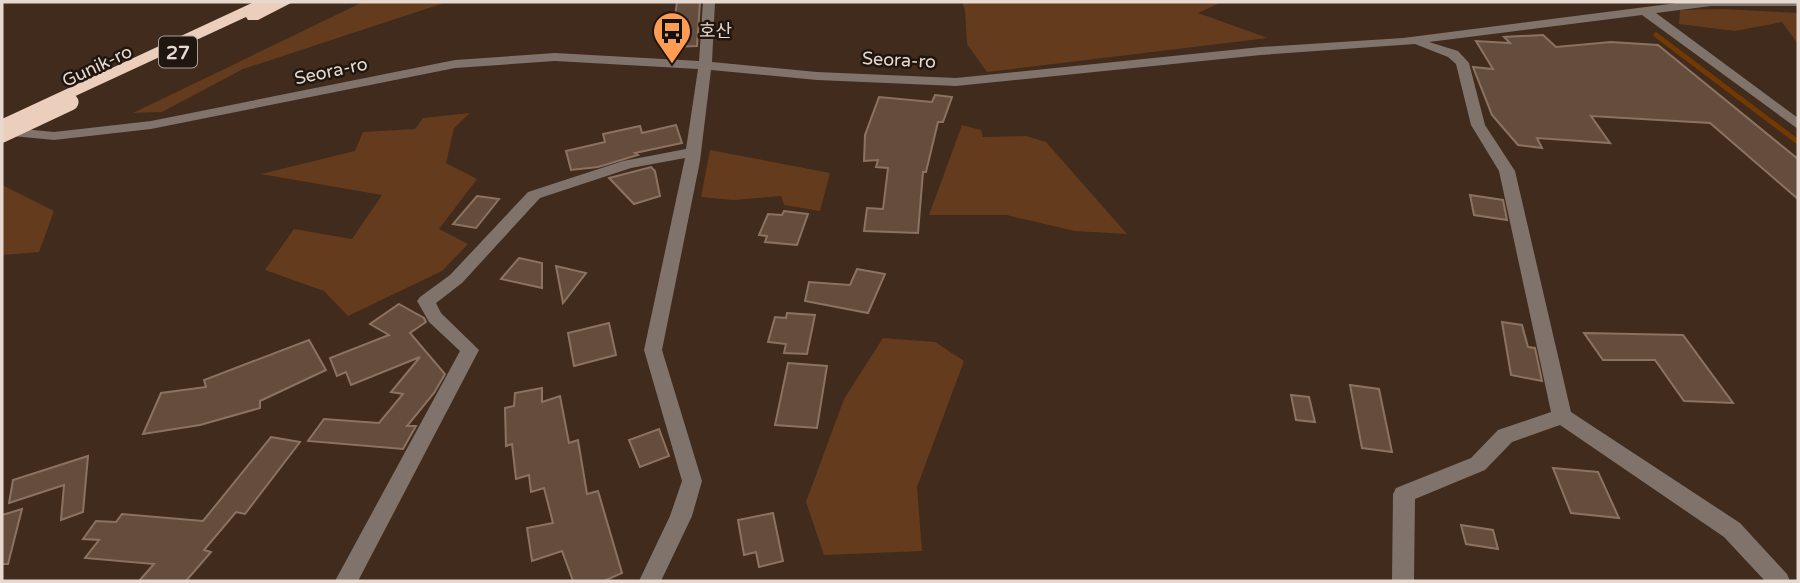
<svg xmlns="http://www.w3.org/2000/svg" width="1800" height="583" viewBox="0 0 1800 583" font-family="'Varela Round','Noto Sans KR',sans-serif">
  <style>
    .green { fill: #643b1d }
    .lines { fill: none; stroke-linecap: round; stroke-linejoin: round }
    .stream { stroke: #723901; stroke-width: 5 }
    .building { fill: #654d3d; stroke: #8c7261; stroke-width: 2 }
    .minor { fill: #7f736b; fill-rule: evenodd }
    .highway { fill: #ebcebb; fill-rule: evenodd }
    .highway-bridge { stroke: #ebcebb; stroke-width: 17 }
    .labels { text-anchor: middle; stroke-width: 5; stroke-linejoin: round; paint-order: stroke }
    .far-poi-label { font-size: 18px; fill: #e7d9cf; stroke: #201610; text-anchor: start }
    .far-street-label { font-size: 18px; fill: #e7d9cf; stroke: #201610 }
    .shield { fill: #201610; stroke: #ab9e96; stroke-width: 2 }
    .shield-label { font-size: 19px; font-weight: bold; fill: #e7d9cf }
  </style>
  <rect width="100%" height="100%" fill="#412b1c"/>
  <g class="green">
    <polygon points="363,2 447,2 243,69 162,112 133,113"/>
    <polygon points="962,2 1222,2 1198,13 1268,38 987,72 967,44 965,10"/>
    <polygon points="1723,9 1798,13 1798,44 1782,22 1735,31 1679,24 1680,10"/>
    <polygon points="470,113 454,128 446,163 477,179 439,229 468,244 442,271 348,316 324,291 265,270 294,229 352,239 382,195 261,174 355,151 363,132 415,129 423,118"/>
    <polygon points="962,125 981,130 983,137 1026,136 1046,142 1127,234 1075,231 1006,215 929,215"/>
    <polygon points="710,150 830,173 820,211 784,205 781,196 733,200 701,197"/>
    <polygon points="2,185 54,211 39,252 2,255"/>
    <polygon points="883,338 935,342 964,361 917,487 922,551 824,555 806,502 844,399"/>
  </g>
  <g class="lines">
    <polyline class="stream" points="1656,35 1798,142"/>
  </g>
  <g class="building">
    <polygon points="677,2 700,2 697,46 671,47"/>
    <polygon points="1543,35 1556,47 1611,42 1658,45 1798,159 1798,199 1710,123 1591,116 1610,143 1537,138 1542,148 1518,145 1492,115 1473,67 1493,69 1476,41 1510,43 1504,37"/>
    <polygon points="935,95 952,97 943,122 938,122 926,172 923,172 918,233 864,231 867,208 883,209 888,168 876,167 878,160 864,161 865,135 879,97 932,102"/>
    <polygon points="676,125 682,143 635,153 638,155 598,167 571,170 566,151 605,142 603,134 640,126 642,133"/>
    <polygon points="651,167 655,171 660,196 634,204 609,178"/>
    <polygon points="1470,195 1503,200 1507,220 1474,215"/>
    <polygon points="477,196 499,199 476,228 453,224"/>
    <polygon points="784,211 808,214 797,245 765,242 767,236 759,235 768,214 782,215"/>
    <polygon points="519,258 542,263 542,288 501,279"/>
    <polygon points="556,266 586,273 563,303"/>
    <polygon points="857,269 885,274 868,313 805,301 809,282 850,285"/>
    <polygon points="399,304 424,318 426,322 410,333 445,374 434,393 407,426 416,426 403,449 308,441 324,419 379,423 403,394 391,392 420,357 351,385 346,372 337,376 330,358 389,335 370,324"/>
    <polygon points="787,313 815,315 807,354 784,353 786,344 768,342 775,317 786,318"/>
    <polygon points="1502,322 1522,325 1528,347 1535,348 1542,381 1511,375"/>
    <polygon points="609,323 616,355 574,366 568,333"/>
    <polygon points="1584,333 1683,335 1733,403 1684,401 1655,360 1603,360"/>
    <polygon points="309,340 326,370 260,401 260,408 200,425 143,434 161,393 206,387 204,380"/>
    <polygon points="788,363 827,366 817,428 775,425"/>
    <polygon points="1350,385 1379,389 1392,452 1362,448"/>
    <polygon points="542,388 542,402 560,396 569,443 578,440 587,494 598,491 622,573 604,581 573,581 562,551 532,561 527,528 553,523 544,488 531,492 529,475 516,479 512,444 506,446 505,408 514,406 515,393"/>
    <polygon points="1291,395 1309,397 1315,422 1296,420"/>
    <polygon points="659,429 669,456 640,467 629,440"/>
    <polygon points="271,437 300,442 245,514 236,512 204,550 211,552 186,581 139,581 154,564 85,558 99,540 83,539 96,521 116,522 122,514 203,521"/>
    <polygon points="88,456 83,512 61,520 64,485 9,503 13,480"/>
    <polygon points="1553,468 1598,472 1619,518 1571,513"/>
    <polygon points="22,509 8,564 2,564 2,515"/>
    <polygon points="773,513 783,561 759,567 756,552 744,555 738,520"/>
    <polygon points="1461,525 1493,530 1498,549 1466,544"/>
  </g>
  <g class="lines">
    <polygon class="minor" points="703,2 715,2 712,62 817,72 956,78 1261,47 1403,38 1685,2 1798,2 1798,6 1711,6 1656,13 1798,118 1798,129 1642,15 1429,42 1458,51 1469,63 1485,125 1515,171 1571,412 1740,523 1787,574 1790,581 1765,581 1724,537 1560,425 1512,442 1485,470 1415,499 1414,581 1392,581 1393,494 1396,488 1471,458 1498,430 1551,412 1499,171 1471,125 1456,64 1448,57 1415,44 1261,55 956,86 817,80 711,70 700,161 662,350 702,481 692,516 661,581 639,581 670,516 682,481 644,350 685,158 631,168 540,198 462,283 436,303 441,313 479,350 358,581 335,581 460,351 429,322 417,301 420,297 450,275 528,192 623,161 686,149 698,69 555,61 455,68 151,129 54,140 2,135 2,127 54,132 151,121 455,60 555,53 699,61"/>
    <polygon class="highway" points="254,2 293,2 258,20 248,20 246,17 2,130 2,119"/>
    <polyline class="highway-bridge" points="2,134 70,102"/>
  </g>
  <defs>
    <symbol id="bus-pin" viewBox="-11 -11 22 30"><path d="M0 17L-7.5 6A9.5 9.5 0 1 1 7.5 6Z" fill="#fd9d54" stroke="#201610"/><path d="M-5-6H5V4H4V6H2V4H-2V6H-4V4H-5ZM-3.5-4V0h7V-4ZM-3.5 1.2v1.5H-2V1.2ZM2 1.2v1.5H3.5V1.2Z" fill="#111"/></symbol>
  </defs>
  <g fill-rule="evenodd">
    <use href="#bus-pin" x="650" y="9" width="44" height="60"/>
  </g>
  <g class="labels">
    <g class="far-poi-label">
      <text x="699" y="37">호산</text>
    </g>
    <g class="far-street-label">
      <text transform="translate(899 60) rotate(3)" y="6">Seora-ro</text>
      <text transform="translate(97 66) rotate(-25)" y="6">Gunik-ro</text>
      <text transform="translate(331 71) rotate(-12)" y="6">Seora-ro</text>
    </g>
    <rect class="shield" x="159" y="36.5" width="38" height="31" rx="5"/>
    <g class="shield-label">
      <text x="178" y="59">27</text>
    </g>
  </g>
  <rect width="1800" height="583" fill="none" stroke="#e7d9cf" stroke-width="7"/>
</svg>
